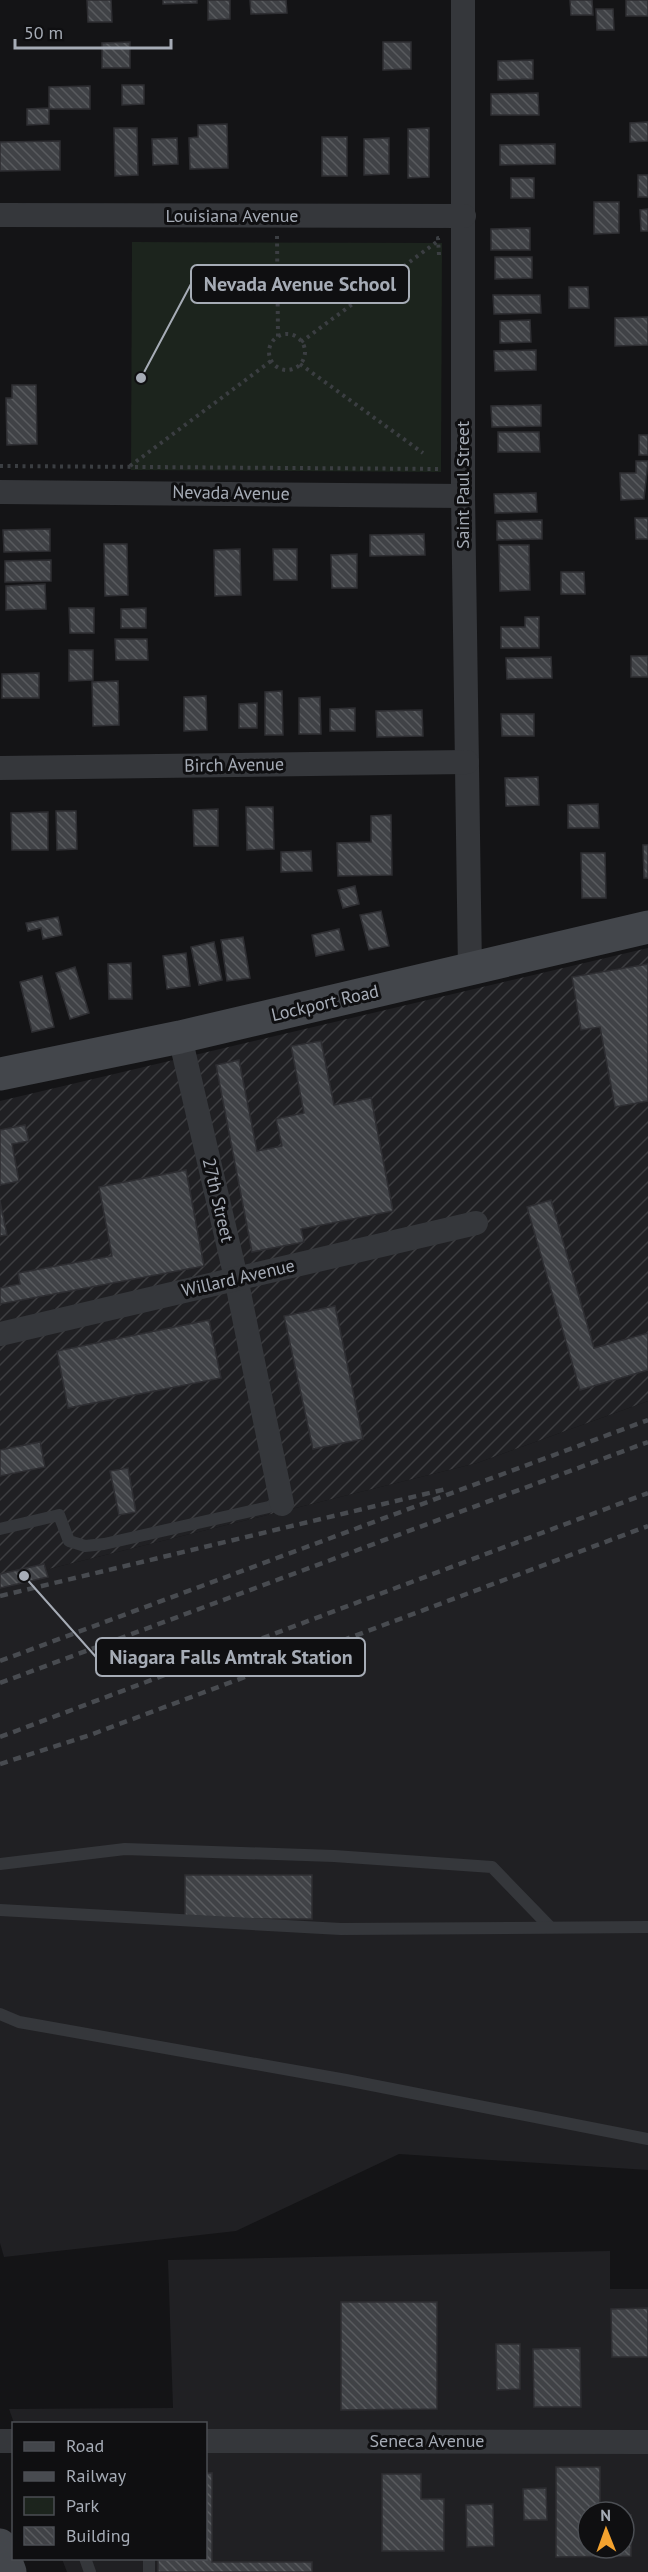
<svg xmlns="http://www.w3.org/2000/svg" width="648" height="2572" viewBox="0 0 648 2572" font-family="'PT Sans',sans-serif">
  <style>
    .built { fill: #202023; fill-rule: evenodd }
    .industrial { fill: url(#industrial-furrows) }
    .park { fill: #1c241d }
    .building { fill: url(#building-back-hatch); stroke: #2e2e32; stroke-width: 1.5 }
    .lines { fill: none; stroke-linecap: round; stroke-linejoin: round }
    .path { stroke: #3b3e42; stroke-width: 4; stroke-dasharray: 3 4.5; stroke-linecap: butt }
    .lane { stroke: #35373b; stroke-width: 12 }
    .street { stroke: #35373b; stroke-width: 24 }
    .secondary { stroke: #43464b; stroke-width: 33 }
    .rail { stroke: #484b50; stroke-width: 4.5; stroke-dasharray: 8 6; stroke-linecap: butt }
    .labels { text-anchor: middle; stroke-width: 6; stroke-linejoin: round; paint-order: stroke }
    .street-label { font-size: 18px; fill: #a6acb6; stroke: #0f0f11 }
    .leader { fill: none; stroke: #a6acb6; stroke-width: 2 }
    .callout-dot { fill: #a6acb6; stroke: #0f0f11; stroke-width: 2 }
    .callout { fill: #0f0f11; stroke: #a6acb6; stroke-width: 2 }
    .callout-label { font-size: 20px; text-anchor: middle; font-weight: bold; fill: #a6acb6 }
  </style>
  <defs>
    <pattern id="industrial-furrows" width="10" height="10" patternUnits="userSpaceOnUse" patternTransform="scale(1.5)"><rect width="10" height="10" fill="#202023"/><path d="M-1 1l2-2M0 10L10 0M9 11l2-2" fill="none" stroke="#3d3e41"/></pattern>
    <pattern id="building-back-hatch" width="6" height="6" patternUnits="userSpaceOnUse" patternTransform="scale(1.5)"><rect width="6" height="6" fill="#404246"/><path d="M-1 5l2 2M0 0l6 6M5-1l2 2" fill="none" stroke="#595b5e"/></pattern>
  </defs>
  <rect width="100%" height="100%" fill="#141416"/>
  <g class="built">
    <polygon points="648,1401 648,2170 399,2154 236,2231 4,2257 0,2243 0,1581 477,1463"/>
    <path d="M 610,2251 L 610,2289 L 648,2289 L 648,2572 L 67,2572 L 62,2559 L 206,2558 L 206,2424 L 14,2423 L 9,2409 L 173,2408 L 168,2260 ZM 588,2512 L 624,2512 L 624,2548 L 588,2548 Z"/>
  </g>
  <polygon class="industrial" points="648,948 648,1401 477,1463 0,1581 0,1101"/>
  <polygon class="park" points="132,242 442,243 441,472 131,470"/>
  <g class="building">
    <polygon points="87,0 111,0 112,22 88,22"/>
    <polygon points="163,0 197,0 197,3 163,4"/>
    <polygon points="208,0 230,0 230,19 208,20"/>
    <polygon points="250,0 286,0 287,13 251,14"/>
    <polygon points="570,0 592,0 593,15 571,15"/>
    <rect x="626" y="0" width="22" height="16"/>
    <polygon points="596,9 613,9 614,30 597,30"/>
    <polygon points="130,42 130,68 102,68 102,43"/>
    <polygon points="383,42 411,42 411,69 383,70"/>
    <polygon points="533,60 533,79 498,80 498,61"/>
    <polygon points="122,85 144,85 144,104 122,105"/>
    <polygon points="90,86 90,109 49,109 49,124 27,125 27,109 49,108 49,87"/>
    <polygon points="538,93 539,115 491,115 491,94"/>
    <polygon points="648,122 648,141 630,142 630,123"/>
    <polygon points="227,124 228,168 190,169 189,138 198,137 198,125"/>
    <polygon points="114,128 137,128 138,175 115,176"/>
    <polygon points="429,128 429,177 408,178 408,129"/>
    <rect x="322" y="137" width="25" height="39"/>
    <polygon points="177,138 178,164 153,165 152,139"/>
    <polygon points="389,138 389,174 364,175 364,139"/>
    <polygon points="60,141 60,170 0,171 0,142"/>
    <polygon points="555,144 555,164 500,165 500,145"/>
    <rect x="638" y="175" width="10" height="22"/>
    <rect x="511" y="178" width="23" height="20"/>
    <polygon points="594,202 619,202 619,233 594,234"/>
    <polygon points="648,209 648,231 641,231 640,210"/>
    <polygon points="530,228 530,250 491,250 491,229"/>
    <polygon points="495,257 532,257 532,278 495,279"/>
    <polygon points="569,287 588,287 589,308 569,308"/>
    <polygon points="493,295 540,295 541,313 494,314"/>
    <polygon points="648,317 648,345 615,346 615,318"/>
    <polygon points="530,320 531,342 500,343 500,321"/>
    <polygon points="536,350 536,370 495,371 494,351"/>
    <polygon points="12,385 36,385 37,444 7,445 6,398 12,398"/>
    <polygon points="541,405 541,426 492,427 491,406"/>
    <polygon points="498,432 539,432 540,452 498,452"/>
    <rect x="639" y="435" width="9" height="20"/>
    <polygon points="636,461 648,461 644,499 621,500 620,473 636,473"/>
    <polygon points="536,493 537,512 495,513 494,494"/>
    <polygon points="635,518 648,518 648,539 636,539"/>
    <polygon points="542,520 542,539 497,540 497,521"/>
    <polygon points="50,529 50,551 4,552 3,530"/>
    <polygon points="424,534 425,555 370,556 370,535"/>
    <polygon points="104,544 127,544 128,595 105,596"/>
    <polygon points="499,545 529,545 530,590 500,591"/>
    <polygon points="240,549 241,595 215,596 214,550"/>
    <polygon points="273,549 297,549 297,580 274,580"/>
    <polygon points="357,554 357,588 332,588 331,555"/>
    <polygon points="51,560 51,581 5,582 5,561"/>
    <polygon points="561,572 584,572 585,594 561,594"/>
    <polygon points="45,584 46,609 6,610 6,586"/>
    <polygon points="69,608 94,608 94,633 70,633"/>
    <polygon points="146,608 146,628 121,628 121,609"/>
    <polygon points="525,617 539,617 539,648 501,648 501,627 525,627"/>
    <polygon points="115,639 147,639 148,660 116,660"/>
    <polygon points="69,650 93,650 93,680 69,681"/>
    <rect x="631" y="656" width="17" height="21"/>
    <polygon points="551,657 552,678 507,679 506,658"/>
    <polygon points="39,673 39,698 2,698 2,674"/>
    <polygon points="118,681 119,725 93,726 92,682"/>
    <polygon points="282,691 283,735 265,735 265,692"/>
    <polygon points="206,696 207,730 184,731 184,697"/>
    <polygon points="320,697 321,734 299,734 299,698"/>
    <polygon points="257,703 257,728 239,728 239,704"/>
    <polygon points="355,708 355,731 330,731 330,709"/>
    <polygon points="422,710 423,736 377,737 376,711"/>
    <polygon points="501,714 534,714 534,736 502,736"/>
    <polygon points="538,777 539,805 506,806 505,778"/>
    <polygon points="598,804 599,828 568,828 568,805"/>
    <polygon points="246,807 273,807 274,849 247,850"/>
    <polygon points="218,809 218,846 194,846 193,810"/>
    <polygon points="56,811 76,811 77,849 57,850"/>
    <polygon points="48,812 48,850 12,850 11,813"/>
    <polygon points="391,815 392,875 338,876 337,843 371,842 371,816"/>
    <polygon points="643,845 648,845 648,878 644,878"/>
    <polygon points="311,851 312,871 281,872 281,852"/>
    <polygon points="581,853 605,853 606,898 582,898"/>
    <polygon points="355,886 359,904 343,908 338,890"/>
    <polygon points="381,911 389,946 369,950 360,915"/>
    <polygon points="58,917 62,935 43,939 41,928 28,931 26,923"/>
    <polygon points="339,929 344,950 316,956 312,935"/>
    <polygon points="243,937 250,978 227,981 221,940"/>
    <polygon points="214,942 222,980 199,985 191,947"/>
    <polygon points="186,953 190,986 167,989 163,956"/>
    <polygon points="131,963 132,999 109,999 108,964"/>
    <polygon points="648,964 648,1101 615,1107 600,1027 581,1030 572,977"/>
    <polygon points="75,967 89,1013 70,1019 56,973"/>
    <polygon points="42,976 54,1027 32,1032 20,982"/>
    <polygon points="321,1041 334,1105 371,1098 393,1211 301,1229 304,1242 252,1252 216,1065 239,1060 257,1151 282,1146 276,1119 304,1113 291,1046"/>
    <polygon points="25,1125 29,1141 12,1144 19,1181 0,1185 0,1130"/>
    <polygon points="186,1170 204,1266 0,1304 0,1288 20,1284 18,1273 112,1256 99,1187"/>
    <polygon points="551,1200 594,1348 648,1333 648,1370 580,1390 527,1207"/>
    <polygon points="0,1201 7,1235 0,1236"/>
    <polygon points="335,1306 363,1439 313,1449 284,1316"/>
    <polygon points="209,1320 221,1378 68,1408 57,1351"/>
    <polygon points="40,1442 45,1467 0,1476 0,1450"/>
    <polygon points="128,1468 136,1512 119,1515 110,1471"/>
    <polygon points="44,1564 48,1577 0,1588 0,1574"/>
    <rect x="185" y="1875" width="127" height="44"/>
    <polygon points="341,2302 437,2302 437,2409 341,2410"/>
    <polygon points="648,2308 648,2357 612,2357 611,2309"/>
    <polygon points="496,2344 520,2344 520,2389 497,2390"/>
    <polygon points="580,2348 581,2407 534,2407 533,2349"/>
    <polygon points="556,2467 600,2467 600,2512 588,2512 588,2548 624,2548 624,2515 631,2515 631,2556 556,2557"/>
    <polygon points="206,2473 212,2473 212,2562 312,2562 312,2572 158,2572 158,2558 206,2558"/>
    <polygon points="382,2474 421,2474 421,2499 444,2499 444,2551 382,2551"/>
    <polygon points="546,2488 547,2520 524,2520 523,2489"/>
    <polygon points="493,2504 494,2546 467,2547 466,2505"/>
  </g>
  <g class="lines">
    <g class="path">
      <polyline points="277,236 278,337"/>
      <polyline points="439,255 438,238 441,238"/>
      <circle cx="287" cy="352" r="18"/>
      <polyline points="301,342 438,241"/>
      <polyline points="300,364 423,453"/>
      <polyline points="0,466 442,469"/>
      <polyline points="130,466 271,361"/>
    </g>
    <g class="lane">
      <polyline points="0,1529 59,1515 69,1541 85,1546 104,1544 282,1504"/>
      <polyline points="0,1864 125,1849 334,1856 492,1867 550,1927"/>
      <polyline points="0,1910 341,1929 648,1927"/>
      <polyline points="0,2014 19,2022 346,2080 648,2139"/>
      <polyline points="85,2558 90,2572"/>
      <polyline points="149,2558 149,2572"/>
    </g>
    <g class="street">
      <polyline points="463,0 463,496 470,970"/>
      <polyline points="0,215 464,216"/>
      <polyline points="0,492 463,496"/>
      <polyline points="0,768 467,762"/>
      <polyline points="180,1037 236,1278 282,1504"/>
      <polyline points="0,1334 476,1223"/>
      <polyline points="0,2441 14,2441"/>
      <polyline points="206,2441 648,2442"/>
    </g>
    <g class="secondary">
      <polyline points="0,1074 180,1037 648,927"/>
      <polyline points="0,2545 10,2572"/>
    </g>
    <g class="rail">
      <polyline points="0,1596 446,1489"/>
      <polyline points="0,1661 648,1420"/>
      <polyline points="0,1683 648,1442"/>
      <polyline points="0,1737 648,1493"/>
      <polyline points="0,1764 90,1735 648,1526"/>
    </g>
  </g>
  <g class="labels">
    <g class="street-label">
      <text x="232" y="222">Louisiana Avenue</text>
      <text transform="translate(463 485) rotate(-90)" y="6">Saint Paul Street</text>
      <text transform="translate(231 493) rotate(1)" y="6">Nevada Avenue</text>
      <text transform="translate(234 765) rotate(-1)" y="6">Birch Avenue</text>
      <text transform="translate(325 1003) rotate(-13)" y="6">Lockport Road</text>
      <text transform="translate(218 1200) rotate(77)" y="6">27th Street</text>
      <text transform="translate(238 1278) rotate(-13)" y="6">Willard Avenue</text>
      <text x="427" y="2447">Seneca Avenue</text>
    </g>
  </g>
  <path class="leader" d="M141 378L191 284M24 1576L96 1657"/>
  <g class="callout-dot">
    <circle cx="141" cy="378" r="6"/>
    <circle cx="24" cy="1576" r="6"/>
  </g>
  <g class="callout">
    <rect x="191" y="265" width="218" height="38" rx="6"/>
    <rect x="96" y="1638" width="269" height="38" rx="6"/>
  </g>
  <g class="callout-label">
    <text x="300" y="291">Nevada Avenue School</text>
    <text x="231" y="1664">Niagara Falls Amtrak Station</text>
  </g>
  <rect x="12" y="2422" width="195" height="138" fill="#0f0f11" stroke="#4b4e53" stroke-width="1.5"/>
  <rect x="24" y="2442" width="30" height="9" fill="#43464b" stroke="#4b4e53" stroke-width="1.5"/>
  <text x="66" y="2452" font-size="18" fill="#a6acb6">Road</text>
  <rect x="24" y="2472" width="30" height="9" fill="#484b50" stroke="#4b4e53" stroke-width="1.5"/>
  <text x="66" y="2482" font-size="18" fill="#a6acb6">Railway</text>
  <rect x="24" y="2497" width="30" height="18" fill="#1c241d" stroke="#4b4e53" stroke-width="1.5"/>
  <text x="66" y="2512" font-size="18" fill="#a6acb6">Park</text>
  <rect x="24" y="2527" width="30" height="18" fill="url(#building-back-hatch)" stroke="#4b4e53" stroke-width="1.5"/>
  <text x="66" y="2542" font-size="18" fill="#a6acb6">Building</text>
  <g transform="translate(606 2530) rotate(359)"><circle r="28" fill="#0f0f11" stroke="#4b4e53" stroke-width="1.5"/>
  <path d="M0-4.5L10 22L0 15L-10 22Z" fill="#f3a22f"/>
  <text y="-9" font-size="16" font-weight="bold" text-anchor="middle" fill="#a6acb6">N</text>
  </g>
  <path d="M15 39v9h156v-9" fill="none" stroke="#a6acb6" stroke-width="3"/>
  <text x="24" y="39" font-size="18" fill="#a6acb6" stroke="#0f0f11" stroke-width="4.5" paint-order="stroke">50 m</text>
</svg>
